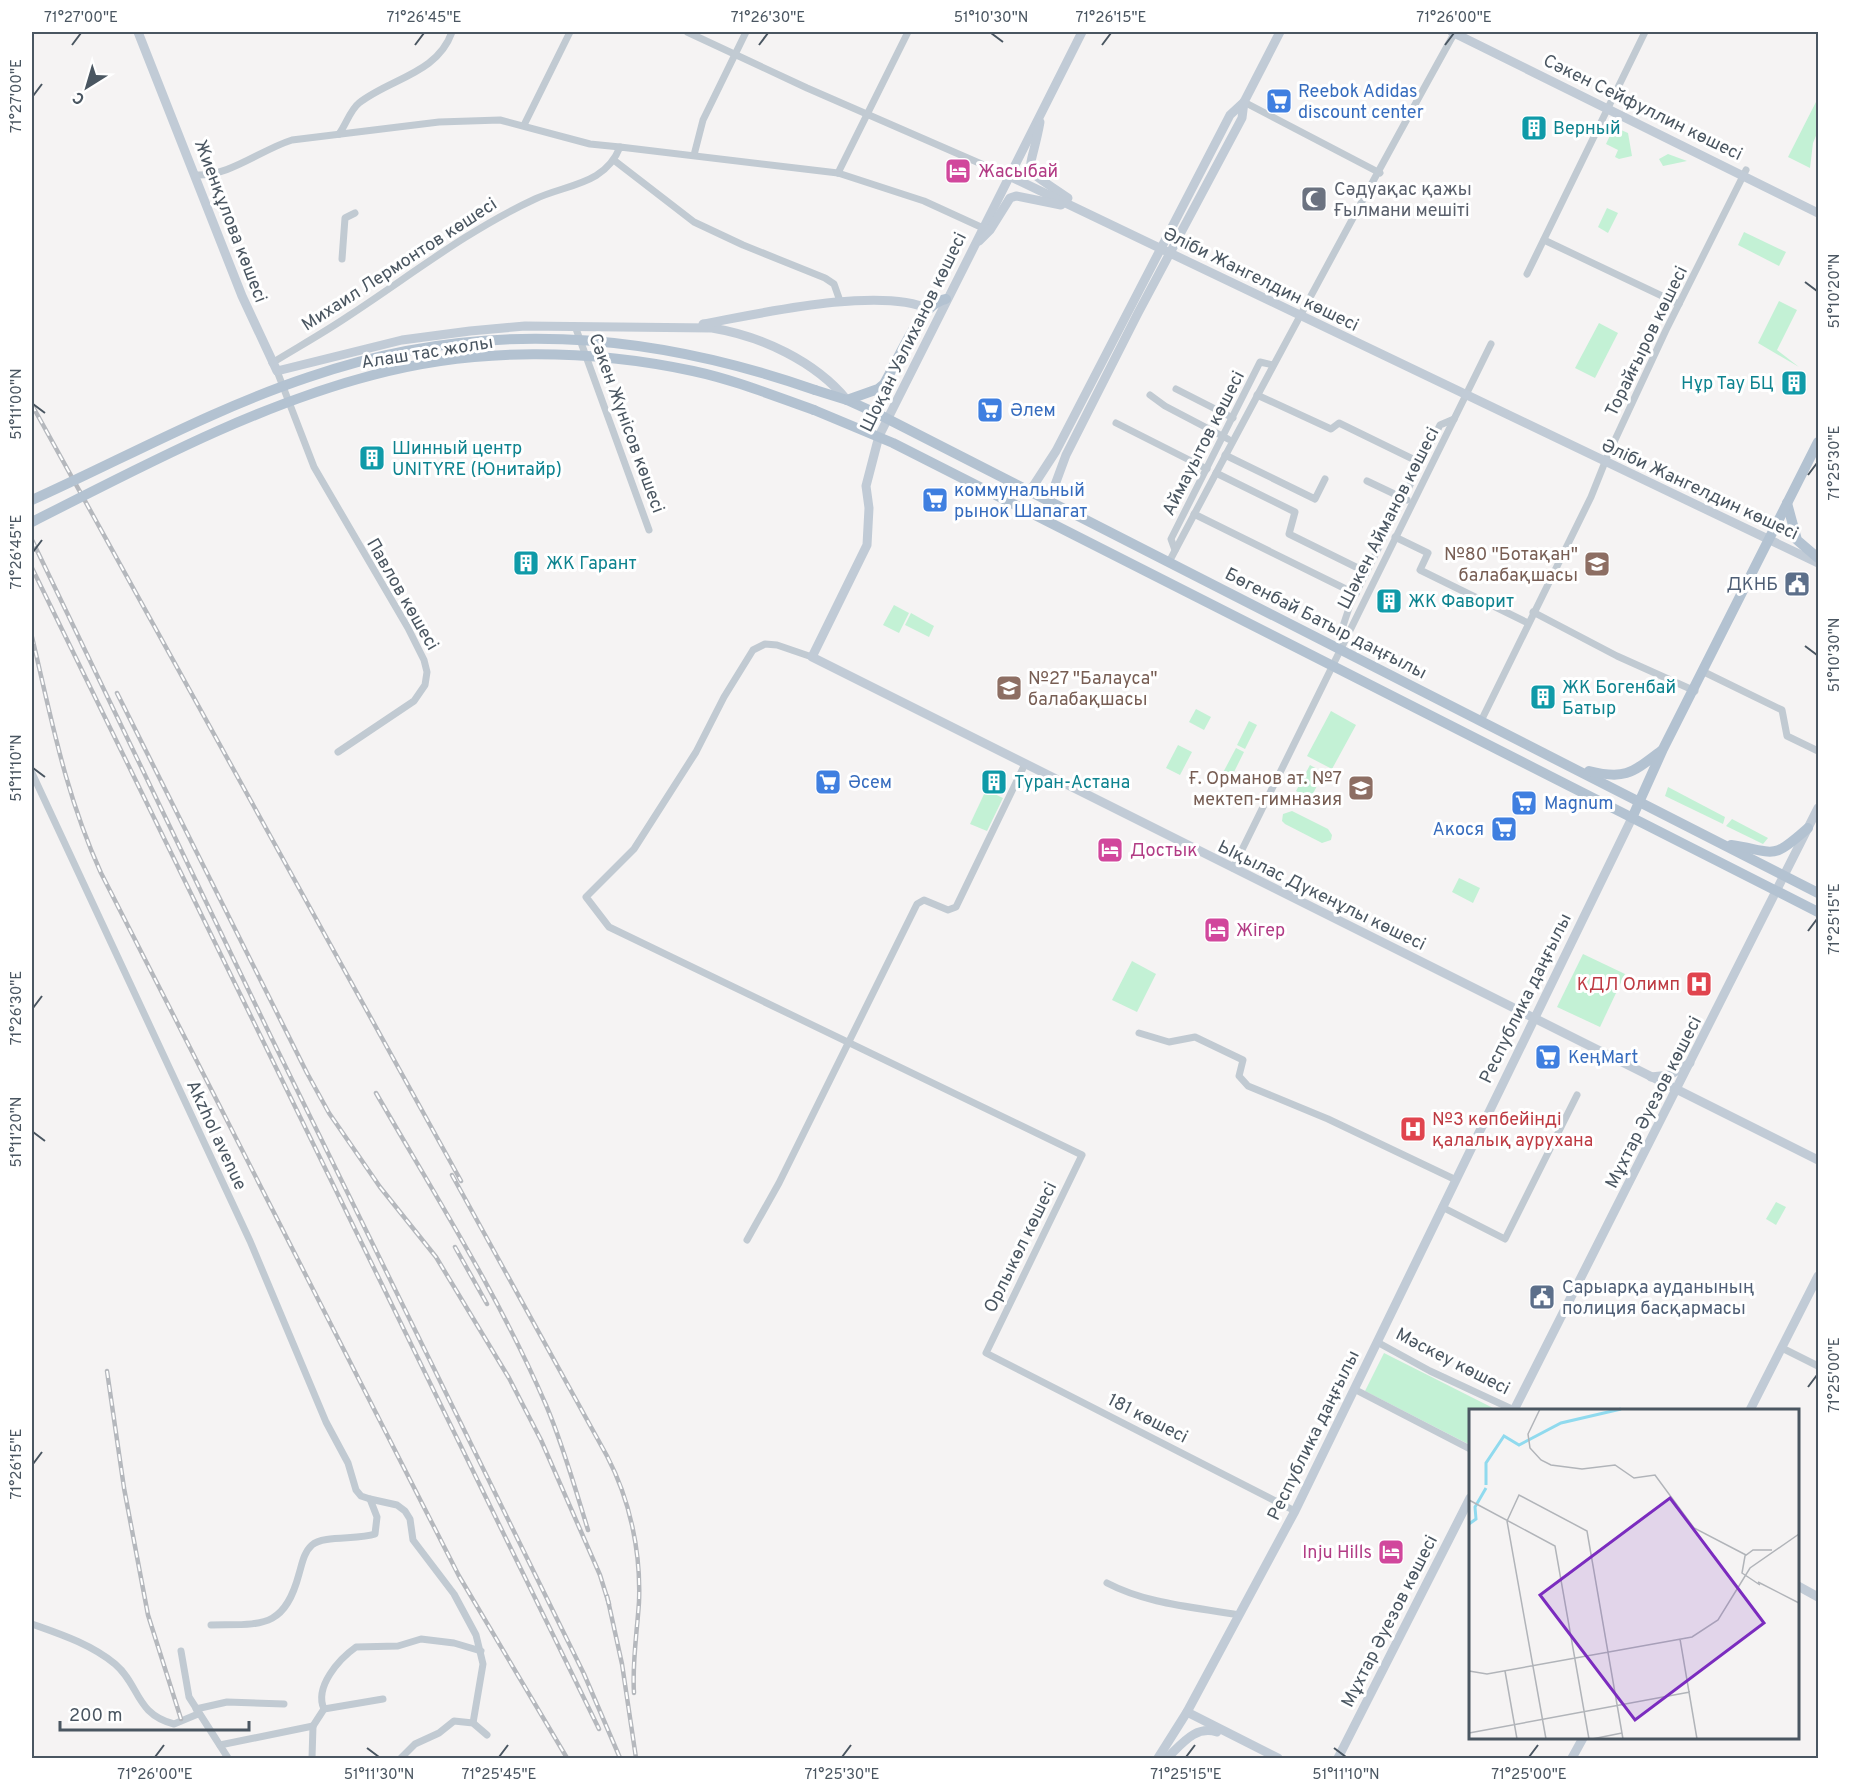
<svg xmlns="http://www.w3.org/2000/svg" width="1850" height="1790" viewBox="0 0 1850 1790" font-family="Overpass,sans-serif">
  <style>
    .green { fill: #c3f1d5 }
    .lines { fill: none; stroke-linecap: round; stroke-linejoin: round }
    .street { stroke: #c1cad2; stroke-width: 7 }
    .secondary { stroke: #c1cbd6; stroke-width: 9 }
    .primary { stroke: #b3c2d1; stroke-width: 10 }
    .rail-casing { stroke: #b5b8bd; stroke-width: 4.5 }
    .rail { stroke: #fff; stroke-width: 2; stroke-dasharray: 7; stroke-linecap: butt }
    .primary-bridge { stroke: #b3c2d1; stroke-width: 10 }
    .ticks { fill: none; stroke: #4a5661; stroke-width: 2 }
    .labels { text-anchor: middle; stroke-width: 6; stroke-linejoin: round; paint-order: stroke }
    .shop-label { font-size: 18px; fill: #366cbe; stroke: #fff; text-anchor: start }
    .street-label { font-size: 18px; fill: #4a5661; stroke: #fff }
    .culture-label { font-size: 18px; fill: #0d838f; stroke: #fff; text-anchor: start }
    .hotel-label { font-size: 18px; fill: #b23c85; stroke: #fff; text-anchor: start }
    .worship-label { font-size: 18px; fill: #5b616d; stroke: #fff; text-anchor: start }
    .education-label { font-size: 18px; fill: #785e54; stroke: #fff; text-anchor: end }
    .service-label { font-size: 18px; fill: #4e5e75; stroke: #fff; text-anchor: end }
    .health-label { font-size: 18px; fill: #be3a42; stroke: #fff; text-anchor: end }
    .inset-river { fill: none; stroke: #90daee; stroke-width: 3 }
    .inset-road { fill: none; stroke: #b1b4b9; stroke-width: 1.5 }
    .view { fill: #7b2cbf; fill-opacity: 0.15; stroke: #7b2cbf; stroke-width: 3 }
    .inset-edge { fill: none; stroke: #4a5661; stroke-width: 3 }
    .neatline { fill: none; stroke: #4a5661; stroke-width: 2 }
    .ticks-label { font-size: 15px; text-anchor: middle; fill: #4a5661 }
  </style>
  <rect width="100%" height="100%" fill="#f5f3f3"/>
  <g class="green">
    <polygon points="1818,98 1818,131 1813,143 1810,168 1788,157"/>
    <polygon points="1614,127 1628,133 1632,156 1619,159 1615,157 1618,150 1606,144"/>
    <polygon points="1668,154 1687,161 1663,166 1659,159"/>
    <polygon points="1607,208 1618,213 1608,233 1598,227"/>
    <polygon points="1744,232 1786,252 1779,266 1738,245"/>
    <polygon points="1779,301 1797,310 1777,350 1799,367 1758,343"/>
    <polygon points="1599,323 1618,333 1595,378 1575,368"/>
    <polygon points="894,605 909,613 899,633 883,625"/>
    <polygon points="911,613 934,626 929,637 905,625"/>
    <polygon points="1196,709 1211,717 1204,730 1189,722"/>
    <polygon points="1331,711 1356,725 1332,769 1307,756"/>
    <polygon points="1249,721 1257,725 1245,749 1237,745"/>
    <polygon points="1178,745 1192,752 1180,775 1166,768"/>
    <polygon points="1236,748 1244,752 1230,780 1217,784"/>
    <polygon points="1310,765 1324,773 1310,799 1296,791"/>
    <polygon points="1668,787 1725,817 1723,824 1665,796"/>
    <polygon points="986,790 1003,798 987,831 970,824"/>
    <polygon points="1292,811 1328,829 1332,835 1331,840 1322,843 1285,824 1282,821 1283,814"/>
    <polygon points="1732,819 1768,838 1763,844 1726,826"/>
    <polygon points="1459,878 1480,888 1473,903 1452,892"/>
    <polygon points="1583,954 1625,974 1600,1027 1557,1007"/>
    <polygon points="1132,961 1156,974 1137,1012 1112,1000"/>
    <polygon points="1776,1202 1786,1207 1776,1225 1766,1219"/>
    <polygon points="1384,1353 1497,1410 1470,1410 1470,1445 1365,1391"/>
  </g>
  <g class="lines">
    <g class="street">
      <polyline points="687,32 807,88 1009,176"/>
      <polyline points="1244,102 1380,173"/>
      <polyline points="524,125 570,32"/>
      <path d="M 339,134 C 346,125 350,110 359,103 C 391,78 437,74 452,32"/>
      <polyline points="694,155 703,120 746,32"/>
      <polyline points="615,161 694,222 743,245 825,278 834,284 840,301"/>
      <polyline points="838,173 908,32"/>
      <path d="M 195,175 C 229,177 260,150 292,140 L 439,122 L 500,120 L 590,144 L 620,147"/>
      <polyline points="1544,240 1679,304"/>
      <polyline points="342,259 345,218 355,213"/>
      <polyline points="1527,274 1645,32"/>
      <polyline points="575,326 649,530"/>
      <path d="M 272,363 C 298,347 325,332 350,315 C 411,275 468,230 535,199 C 567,184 605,185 620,147 L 838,173 L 924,201 L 983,228"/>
      <polyline points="277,371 314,467 408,628 424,660 427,672 425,685 414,701 338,752"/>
      <polyline points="1176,389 1233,418"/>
      <polyline points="1150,395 1165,406 1228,439"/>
      <polyline points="1257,395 1331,429 1339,423 1421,463"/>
      <polyline points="1116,423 1207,469"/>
      <polyline points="1225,455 1315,499 1325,479"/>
      <polyline points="1216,473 1295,512 1289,534 1366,572"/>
      <polyline points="1367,481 1407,500"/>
      <polyline points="1194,514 1356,594"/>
      <polyline points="1395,537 1428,553 1420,570 1528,623"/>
      <polyline points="1175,550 1171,539 1260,362 1273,365"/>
      <path d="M 1169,562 C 1263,384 1358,207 1455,32"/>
      <polyline points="1533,612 1617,656 1695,691"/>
      <polyline points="1345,636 1343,626 1350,605 1440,425 1454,419"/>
      <polyline points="812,657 777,645 765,644 753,650 724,697 696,752 634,849 586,897 609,927 1082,1155 986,1353 1295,1511"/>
      <polyline points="1704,672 1782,710 1787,736 1818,751"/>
      <polyline points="1481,721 1591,497 1607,457 1666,330 1746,170"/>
      <path d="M 32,773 L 250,1241 L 326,1422 L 348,1463 L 356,1490 L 361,1496 L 370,1499 L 377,1517 L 375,1534 C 359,1540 323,1535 312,1545 C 304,1552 302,1564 299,1574 C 284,1630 261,1624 211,1625"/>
      <polyline points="1233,868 1491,344"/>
      <polyline points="1139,1033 1169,1042 1195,1037 1243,1060 1239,1076 1248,1086 1328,1119 1454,1179"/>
      <polyline points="1442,1207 1505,1239 1577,1095"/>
      <polyline points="747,1240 779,1183 917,904 924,900 948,910 956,907 1024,766"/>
      <polyline points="1377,1342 1430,1371 1514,1410"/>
      <polyline points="1782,1348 1818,1366"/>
      <polyline points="1354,1389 1470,1449"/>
      <polyline points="370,1499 397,1505 405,1511 410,1519 413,1540 454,1594 476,1635 483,1664 473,1723"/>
      <path d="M 1107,1583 C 1147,1604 1194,1607 1239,1615"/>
      <path d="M 32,1624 C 60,1634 91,1644 115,1664 C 140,1685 135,1714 174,1724 L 198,1714"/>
      <polyline points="181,1651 189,1697 228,1758"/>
      <polyline points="196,1709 227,1702 284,1704"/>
      <path d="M 324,1709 C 314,1687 339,1659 356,1647 L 398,1646 L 421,1639 L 454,1643 L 481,1651"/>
      <polyline points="220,1745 313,1726"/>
      <polyline points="312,1758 313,1726 324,1709 383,1699"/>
      <polyline points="401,1758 415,1744 439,1733 454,1721 473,1723 487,1735"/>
    </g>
    <g class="secondary">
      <path d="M 138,32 L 242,296 L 277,371 L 402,340 L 470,331 L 525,326 L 712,328 C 761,336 815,361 847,400"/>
      <polyline points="1082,32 879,436 866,486 869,508 867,545 812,657 1818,1160"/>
      <polyline points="1452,32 1818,213"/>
      <path d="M 1040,122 C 1030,179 1017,163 1068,198"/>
      <polyline points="1009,176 1818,563"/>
      <polyline points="979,241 990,230 1010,198 1016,196 1061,205"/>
      <path d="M 703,324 C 758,314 879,286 929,309"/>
      <polyline points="1030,491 1056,451 1230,115 1244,102"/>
      <polyline points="1049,501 1066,455 1138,313 1242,118 1244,102 1280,32"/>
      <polyline points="1651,1077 1670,1075 1690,1063"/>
      <polyline points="1514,1410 1818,808"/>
      <polyline points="1750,1410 1818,1276"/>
      <polyline points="1798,1586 1818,1597"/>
      <polyline points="1187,1712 1278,1758"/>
      <polyline points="1158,1758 1187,1712 1295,1511 1632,818"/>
      <path d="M 1167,1758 C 1182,1744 1195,1725 1217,1732"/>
      <polyline points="1338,1758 1470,1498"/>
      <polyline points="1572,1758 1583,1738"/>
    </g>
    <g class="primary">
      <polyline points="815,390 847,400 878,414 1818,893"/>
      <path d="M 847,400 L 878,389 L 884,384 C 898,361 919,304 946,299"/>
      <polyline points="814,410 893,443 1818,912"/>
      <polyline points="1787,503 1797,540 1818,558"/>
      <path d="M 1589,771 C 1625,780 1632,773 1661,751"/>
      <polyline points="1632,818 1663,749 1818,442"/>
      <path d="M 1731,845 C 1777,852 1771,861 1808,828"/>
    </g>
    <defs>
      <g id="rail">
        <polyline points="32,405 461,1181"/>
        <polyline points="32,540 272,1039 584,1674 620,1758"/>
        <polyline points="32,568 599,1729"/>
        <path d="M 32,637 C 52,721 65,793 101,873 L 459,1576 L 567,1758"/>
        <polyline points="117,693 307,1073 329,1113 380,1187 436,1257 509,1378 541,1440 600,1575 609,1604"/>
        <path d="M 376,1093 C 435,1195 499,1296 546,1405 C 563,1445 575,1488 588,1530"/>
        <path d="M 452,1175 L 607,1456 C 630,1500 641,1552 639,1602 C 637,1633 632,1663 634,1693"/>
        <polyline points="455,1247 487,1304"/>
        <polyline points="107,1371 124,1488 148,1615 181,1719"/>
        <polyline points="607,1596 622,1664 636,1758"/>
      </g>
    </defs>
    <use href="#rail" class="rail-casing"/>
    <use href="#rail" class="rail"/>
    <g class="primary-bridge">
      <path d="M 32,500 C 123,459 213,409 309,377 C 479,318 647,331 815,390"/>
      <path d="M 32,522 C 141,467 254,406 373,375 C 476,347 590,349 693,371 C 735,380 774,396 814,410"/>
    </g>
  </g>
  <path class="ticks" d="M 991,33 L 1003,42M 72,45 L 81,33M 415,45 L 424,33M 759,45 L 768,33M 1102,45 L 1111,33M 1445,45 L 1454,33M 33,96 L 42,84M 1805,282 L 1817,291M 33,404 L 45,413M 1808,475 L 1817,463M 33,552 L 42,540M 1805,646 L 1817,655M 33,768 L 45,777M 1808,931 L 1817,919M 33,1008 L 42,996M 33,1132 L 45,1141M 1808,1387 L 1817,1375M 33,1464 L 42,1452M 367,1748 L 379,1757M 1334,1748 L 1346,1757M 155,1757 L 164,1745M 499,1757 L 508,1745M 842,1757 L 851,1745M 1186,1757 L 1195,1745M 1529,1757 L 1538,1745"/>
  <defs>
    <symbol id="supermarket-square" viewBox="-11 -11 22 22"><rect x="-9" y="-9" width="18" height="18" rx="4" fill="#3f7fe0" stroke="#fff"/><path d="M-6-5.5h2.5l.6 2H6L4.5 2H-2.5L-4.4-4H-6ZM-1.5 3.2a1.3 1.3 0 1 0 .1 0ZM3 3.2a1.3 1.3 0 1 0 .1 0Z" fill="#fff"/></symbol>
    <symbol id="building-square" viewBox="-11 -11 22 22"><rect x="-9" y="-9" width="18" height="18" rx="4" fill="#0f9aa8" stroke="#fff"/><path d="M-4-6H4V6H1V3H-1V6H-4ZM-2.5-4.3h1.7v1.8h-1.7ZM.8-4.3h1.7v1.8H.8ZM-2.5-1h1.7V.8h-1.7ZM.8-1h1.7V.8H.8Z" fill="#fff"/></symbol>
    <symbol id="hotel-square" viewBox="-11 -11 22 22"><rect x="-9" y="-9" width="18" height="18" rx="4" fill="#d1479c" stroke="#fff"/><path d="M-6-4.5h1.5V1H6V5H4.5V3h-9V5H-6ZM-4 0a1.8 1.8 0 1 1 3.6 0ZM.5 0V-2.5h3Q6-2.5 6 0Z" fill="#fff"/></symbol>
    <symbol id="mosque-square" viewBox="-11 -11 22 22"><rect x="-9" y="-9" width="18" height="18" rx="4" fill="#6b7280" stroke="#fff"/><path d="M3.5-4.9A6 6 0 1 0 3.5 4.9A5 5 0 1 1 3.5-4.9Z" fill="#fff"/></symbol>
    <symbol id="school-square" viewBox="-11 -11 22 22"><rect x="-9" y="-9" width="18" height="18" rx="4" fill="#8d6e63" stroke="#fff"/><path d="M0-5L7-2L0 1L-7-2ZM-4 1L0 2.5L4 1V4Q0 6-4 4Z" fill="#fff"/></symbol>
    <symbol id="civic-square" viewBox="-11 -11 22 22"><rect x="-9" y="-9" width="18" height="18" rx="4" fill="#5c6f8a" stroke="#fff"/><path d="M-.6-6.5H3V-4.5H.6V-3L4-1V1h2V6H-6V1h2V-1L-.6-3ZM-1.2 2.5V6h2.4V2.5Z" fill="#fff"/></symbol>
    <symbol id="hospital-square" viewBox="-11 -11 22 22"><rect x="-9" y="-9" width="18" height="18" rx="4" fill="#e0444e" stroke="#fff"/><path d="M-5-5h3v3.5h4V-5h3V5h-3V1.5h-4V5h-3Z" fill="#fff"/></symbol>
  </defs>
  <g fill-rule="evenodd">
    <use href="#supermarket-square" x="1264" y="86" width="30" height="30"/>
    <use href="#building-square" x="1519" y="113" width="30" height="30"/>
    <use href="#hotel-square" x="943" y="156" width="30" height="30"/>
    <use href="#mosque-square" x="1299" y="184" width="30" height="30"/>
    <use href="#building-square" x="1779" y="368" width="30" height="30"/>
    <use href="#supermarket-square" x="975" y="395" width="30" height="30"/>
    <use href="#building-square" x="357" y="443" width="30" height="30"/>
    <use href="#supermarket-square" x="920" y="485" width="30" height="30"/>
    <use href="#building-square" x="511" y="548" width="30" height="30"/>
    <use href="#school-square" x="1582" y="549" width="30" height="30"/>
    <use href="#civic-square" x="1782" y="569" width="30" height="30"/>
    <use href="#building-square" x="1374" y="586" width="30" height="30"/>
    <use href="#school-square" x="994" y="673" width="30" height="30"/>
    <use href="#building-square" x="1528" y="682" width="30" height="30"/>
    <use href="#supermarket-square" x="813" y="767" width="30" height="30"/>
    <use href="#building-square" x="979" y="767" width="30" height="30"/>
    <use href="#school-square" x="1346" y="773" width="30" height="30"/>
    <use href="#supermarket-square" x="1509" y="788" width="30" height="30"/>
    <use href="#supermarket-square" x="1489" y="814" width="30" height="30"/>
    <use href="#hotel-square" x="1095" y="835" width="30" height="30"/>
    <use href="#hotel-square" x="1202" y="915" width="30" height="30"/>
    <use href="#hospital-square" x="1684" y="969" width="30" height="30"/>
    <use href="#supermarket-square" x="1533" y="1042" width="30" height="30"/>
    <use href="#hospital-square" x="1398" y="1114" width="30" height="30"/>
    <use href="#civic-square" x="1527" y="1282" width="30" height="30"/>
    <use href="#hotel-square" x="1376" y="1537" width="30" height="30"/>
  </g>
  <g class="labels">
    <g class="shop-label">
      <text x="1298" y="97">Reebok Adidas<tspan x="1298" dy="21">discount center</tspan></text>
      <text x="1010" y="416">Әлем</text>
      <text x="954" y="496">коммунальный<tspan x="954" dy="21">рынок Шапагат</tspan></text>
      <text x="848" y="788">Әсем</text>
      <text x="1544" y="809">Magnum</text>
      <text x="1484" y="835" text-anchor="end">Акося</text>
      <text x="1568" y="1063">КеңMart</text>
    </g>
    <g class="street-label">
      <text transform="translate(1643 107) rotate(26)" y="6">Сәкен Сейфуллин көшесі</text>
      <text transform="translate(231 221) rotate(69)" y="6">Жиенқұлова көшесі</text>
      <text transform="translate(399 264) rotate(-33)" y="6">Михаил Лермонтов көшесі</text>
      <text transform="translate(1261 279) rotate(26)" y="6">Әліби Жангелдин көшесі</text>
      <text transform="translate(913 332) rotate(-64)" y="6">Шоқан Уәлиханов көшесі</text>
      <text transform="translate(1646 341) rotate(-64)" y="6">Торайғыров көшесі</text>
      <text transform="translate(427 352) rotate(-9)" y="6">Алаш тас жолы</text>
      <text transform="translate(627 423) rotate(70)" y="6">Сәкен Жүнісов көшесі</text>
      <text transform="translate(1203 443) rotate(-63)" y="6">Аймауытов көшесі</text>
      <text transform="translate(1700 489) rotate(25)" y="6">Әліби Жангелдин көшесі</text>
      <text transform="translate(1388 518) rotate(-63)" y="6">Шәкен Айманов көшесі</text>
      <text transform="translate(403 594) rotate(60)" y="6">Павлов көшесі</text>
      <text transform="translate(1326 623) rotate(27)" y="6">Бөгенбай Батыр даңғылы</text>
      <text transform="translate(1322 895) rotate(26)" y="6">Ықылас Дүкенұлы көшесі</text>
      <text transform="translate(1525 998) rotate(-64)" y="6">Республика даңғылы</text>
      <text transform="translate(1653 1102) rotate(-63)" y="6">Мұхтар Әуезов көшесі</text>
      <text transform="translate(217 1135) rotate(65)" y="6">Akzhol avenue</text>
      <text transform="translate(1020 1247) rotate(-64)" y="6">Орлыкөл көшесі</text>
      <text transform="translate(1453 1361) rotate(27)" y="6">Мәскеу көшесі</text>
      <text transform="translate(1148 1418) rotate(27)" y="6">181 көшесі</text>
      <text transform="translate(1313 1435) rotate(-64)" y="6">Республика даңғылы</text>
      <text transform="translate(1389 1621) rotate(-63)" y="6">Мұхтар Әуезов көшесі</text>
    </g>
    <g class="culture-label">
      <text x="1553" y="134">Верный</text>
      <text x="1774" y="389" text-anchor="end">Нұр Тау БЦ</text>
      <text x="392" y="454">Шинный центр<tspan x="392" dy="21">UNITYRE (Юнитайр)</tspan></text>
      <text x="546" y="569">ЖК Гарант</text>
      <text x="1408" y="607">ЖК Фаворит</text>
      <text x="1562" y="693">ЖК Богенбай<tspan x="1562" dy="21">Батыр</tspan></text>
      <text x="1014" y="788">Туран-Астана</text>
    </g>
    <g class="hotel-label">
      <text x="978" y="177">Жасыбай</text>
      <text x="1130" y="856">Достык</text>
      <text x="1236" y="936">Жiгер</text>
      <text x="1372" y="1558" text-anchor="end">Inju Hills</text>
    </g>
    <g class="worship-label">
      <text x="1334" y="195">Сәдуақас қажы<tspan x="1334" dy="21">Ғылмани мешіті</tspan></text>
    </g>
    <g class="education-label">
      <text x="1578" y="560">№80 "Ботақан"<tspan x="1578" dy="21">балабақшасы</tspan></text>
      <text x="1028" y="684" text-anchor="start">№27 "Балауса"<tspan x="1028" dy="21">балабақшасы</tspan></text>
      <text x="1342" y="784">Ғ. Орманов ат. №7<tspan x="1342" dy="21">мектеп-гимназия</tspan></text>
    </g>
    <g class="service-label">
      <text x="1778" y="590">ДКНБ</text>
      <text x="1562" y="1293" text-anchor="start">Сарыарқа ауданының<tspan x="1562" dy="21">полиция басқармасы</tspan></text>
    </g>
    <g class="health-label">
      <text x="1680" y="990">КДЛ Олимп</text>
      <text x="1432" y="1125" text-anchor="start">№3 көпбейінді<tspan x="1432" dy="21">қалалық аурухана</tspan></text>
    </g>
  </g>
  <g transform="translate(1469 1409)">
    <rect width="330" height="330" fill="#f5f3f3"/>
    <path class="inset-river" d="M 17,76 L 17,54 L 35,27 L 50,36 L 92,14 L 152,0M 0,115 L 7,110 L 6,98 L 17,79"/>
    <path class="inset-road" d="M 71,0 L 59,25 L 61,39 L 72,51 L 82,56 L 113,60 L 146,56 L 165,69 L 186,66 L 225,119 L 277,146M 0,91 L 86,137 L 120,330M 289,173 L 330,194M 291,176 L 273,164 L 276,147 L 284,141 L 303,141M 211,230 L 228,330M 0,262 L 18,265 L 223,228 L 249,211 L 281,159 L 330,125M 36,262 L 48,330M 0,324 L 221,283M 77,330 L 38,112 L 50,86 L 118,122 L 154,330M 123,330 L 153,324"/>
    <path class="view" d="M 201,89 L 295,214 L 166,311 L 71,186 Z"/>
    <rect width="330" height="330" class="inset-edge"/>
  </g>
  <rect width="1850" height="1790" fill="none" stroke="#ffffff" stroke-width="66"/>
  <g transform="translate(87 87) rotate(217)" stroke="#ffffff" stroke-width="4.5" paint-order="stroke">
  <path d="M0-4.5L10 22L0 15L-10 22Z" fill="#4a5661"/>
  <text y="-9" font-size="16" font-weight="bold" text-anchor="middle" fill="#4a5661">С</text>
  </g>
  <path d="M60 1721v9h189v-9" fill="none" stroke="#4a5661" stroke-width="3"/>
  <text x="69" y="1721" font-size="18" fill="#4a5661" stroke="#ffffff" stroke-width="4.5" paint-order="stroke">200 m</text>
  <rect x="33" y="33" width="1784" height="1724" class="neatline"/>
  <g class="ticks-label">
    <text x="81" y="22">71°27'00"E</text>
    <text x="424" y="22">71°26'45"E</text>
    <text x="768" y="22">71°26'30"E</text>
    <text x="991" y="22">51°10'30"N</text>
    <text x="1111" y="22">71°26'15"E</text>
    <text x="1454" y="22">71°26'00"E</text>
    <text transform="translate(16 96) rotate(-90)" y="5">71°27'00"E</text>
    <text transform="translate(1834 291) rotate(-90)" y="5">51°10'20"N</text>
    <text transform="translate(16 404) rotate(-90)" y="5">51°11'00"N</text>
    <text transform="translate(1834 463) rotate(-90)" y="5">71°25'30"E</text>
    <text transform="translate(16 552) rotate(-90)" y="5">71°26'45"E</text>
    <text transform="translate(1834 655) rotate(-90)" y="5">51°10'30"N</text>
    <text transform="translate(16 768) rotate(-90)" y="5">51°11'10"N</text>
    <text transform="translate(1834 919) rotate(-90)" y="5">71°25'15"E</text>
    <text transform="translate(16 1008) rotate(-90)" y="5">71°26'30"E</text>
    <text transform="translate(16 1132) rotate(-90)" y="5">51°11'20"N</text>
    <text transform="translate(1834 1375) rotate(-90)" y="5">71°25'00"E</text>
    <text transform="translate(16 1464) rotate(-90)" y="5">71°26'15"E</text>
    <text x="155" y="1779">71°26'00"E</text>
    <text x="379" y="1779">51°11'30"N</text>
    <text x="499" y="1779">71°25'45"E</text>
    <text x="842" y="1779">71°25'30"E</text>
    <text x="1186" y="1779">71°25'15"E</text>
    <text x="1346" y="1779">51°11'10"N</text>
    <text x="1529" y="1779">71°25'00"E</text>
  </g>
</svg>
